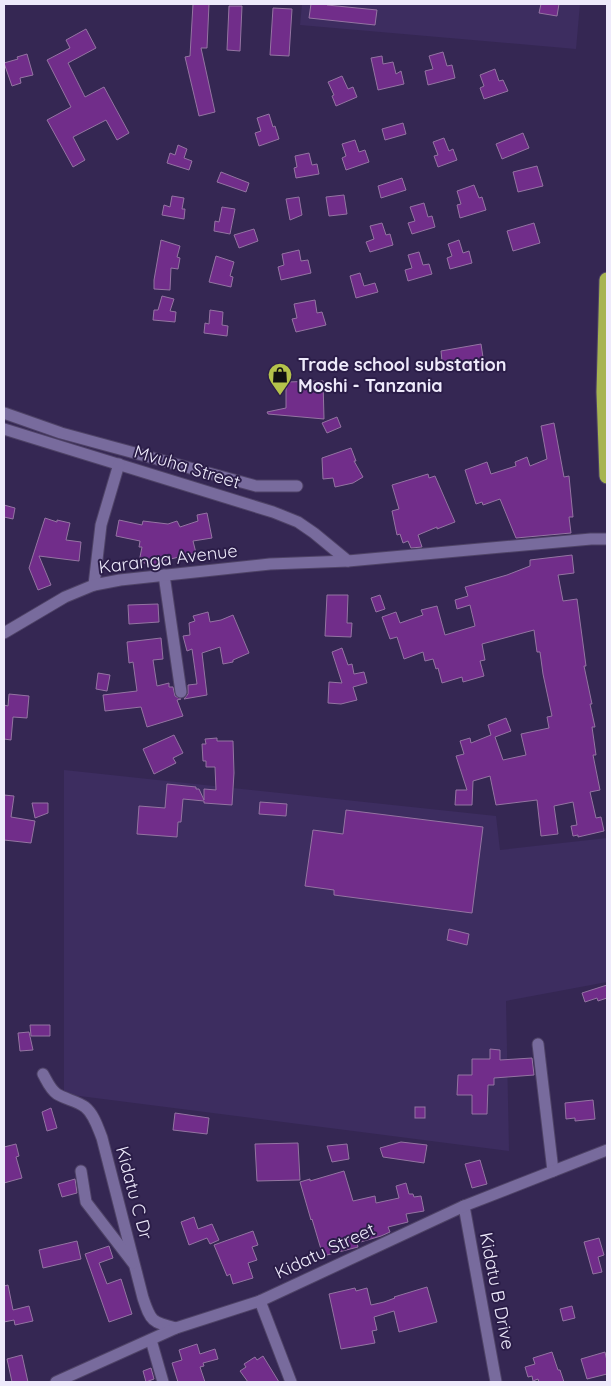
<svg xmlns="http://www.w3.org/2000/svg" width="611" height="1386" viewBox="0 0 611 1386" font-family="Quicksand,sans-serif">
  <style>
    .built { fill: #3d2d60 }
    .building { fill: #712d8a; stroke: #9474a2 }
    .lines { fill: none; stroke-linecap: round; stroke-linejoin: round }
    .street-casing { stroke: #4f4367; stroke-width: 13 }
    .highway-casing { stroke: #4f4367; stroke-width: 17 }
    .street { stroke: #786b9d; stroke-width: 11 }
    .highway { stroke: #a7b451; stroke-width: 15 }
    .labels { text-anchor: middle; stroke-width: 4; stroke-linejoin: round; paint-order: stroke }
    .poi-label { font-size: 18px; font-weight: bold; fill: #eeeafb; stroke: #2b1d48; text-anchor: start }
    .street-label { font-size: 18px; fill: #eeeafb; stroke: #2b1d48 }
  </style>
  <rect width="100%" height="100%" fill="#352753"/>
  <g class="built">
    <polygon points="302,4 580,4 576,49 300,25"/>
    <polygon points="64,770 496,816 500,850 607,838 607,982 506,1001 509,1151 64,1094"/>
  </g>
  <g class="building">
    <polygon points="193,4 209,4 207,48 201,48 215,112 199,116 185,57 190,56"/>
    <polygon points="311,4 327,4 327,5 377,10 375,25 309,18"/>
    <polygon points="541,4 559,4 557,16 539,13"/>
    <polygon points="229,6 242,6 240,51 227,50"/>
    <polygon points="273,8 292,9 289,56 270,55"/>
    <polygon points="86,29 96,48 68,63 85,97 104,87 129,133 117,140 106,120 73,137 85,160 73,167 47,120 71,107 47,60 70,48 66,40"/>
    <polygon points="443,52 447,66 452,65 455,78 428,85 425,71 433,69 429,56"/>
    <polygon points="27,54 33,75 20,78 21,83 12,86 4,63 18,59 17,57"/>
    <polygon points="382,56 383,64 393,62 396,74 401,71 404,84 378,90 371,58"/>
    <polygon points="495,69 499,81 503,80 508,91 484,99 480,88 484,86 480,75"/>
    <polygon points="342,76 348,89 353,87 357,97 336,106 332,96 334,95 328,82"/>
    <polygon points="269,114 273,127 275,126 279,139 259,146 255,133 261,131 257,118"/>
    <polygon points="403,123 406,134 385,140 382,129"/>
    <polygon points="523,133 529,148 502,159 496,144"/>
    <polygon points="444,138 449,151 453,149 457,160 438,167 434,156 438,155 433,142"/>
    <polygon points="355,140 359,152 365,150 369,162 346,170 342,158 346,156 342,144"/>
    <polygon points="178,145 187,149 184,158 192,161 189,170 167,163 170,153 175,155"/>
    <polygon points="309,153 312,165 317,164 319,174 296,178 294,168 297,167 295,156"/>
    <polygon points="537,166 543,186 518,192 513,172"/>
    <polygon points="221,172 249,183 246,192 217,182"/>
    <polygon points="402,178 406,190 381,198 378,186"/>
    <polygon points="474,185 479,198 482,197 486,210 460,218 457,205 461,204 457,191"/>
    <polygon points="344,195 347,214 329,216 326,197"/>
    <polygon points="172,196 184,198 182,209 185,209 184,219 162,215 164,205 170,207"/>
    <polygon points="299,197 302,215 290,220 286,199"/>
    <polygon points="424,203 428,217 432,216 435,227 412,234 408,223 415,221 410,207"/>
    <polygon points="222,207 235,209 230,234 214,231 215,221 219,222"/>
    <polygon points="382,223 386,235 390,234 393,245 370,252 366,242 374,239 370,226"/>
    <polygon points="534,223 540,243 513,251 507,231"/>
    <polygon points="254,229 258,241 239,248 234,235"/>
    <polygon points="161,240 180,246 177,257 180,258 178,269 171,268 170,290 154,289 154,280"/>
    <polygon points="459,240 463,253 469,251 472,263 450,269 447,258 452,256 448,244"/>
    <polygon points="299,250 301,261 308,260 311,273 281,280 278,267 284,265 282,254"/>
    <polygon points="419,252 423,265 429,264 432,274 408,281 405,270 412,268 408,255"/>
    <polygon points="216,256 234,262 230,276 233,277 231,287 209,282"/>
    <polygon points="360,273 364,286 375,283 378,292 356,298 350,276"/>
    <polygon points="162,296 174,299 170,311 176,312 175,322 153,320 154,310 158,310"/>
    <polygon points="315,300 317,313 322,312 326,325 296,332 292,319 297,318 294,304"/>
    <polygon points="210,310 223,312 222,325 228,326 227,336 204,333 205,323 209,324"/>
    <polygon points="481,344 484,364 443,371 441,351"/>
    <polygon points="323,381 324,419 268,414 267,412 286,408 286,382"/>
    <polygon points="337,417 341,427 327,433 322,423"/>
    <polygon points="554,423 564,477 569,476 573,517 569,517 571,533 516,538 500,499 483,505 482,502 476,504 465,470 487,462 491,474 516,466 515,462 527,457 530,466 547,459 541,426"/>
    <polygon points="351,448 356,461 354,461 363,477 353,483 335,487 333,478 323,479 322,458"/>
    <polygon points="428,474 429,478 435,476 455,522 437,529 437,527 418,535 422,547 411,548 408,541 403,543 400,534 397,535 392,511 399,509 392,485"/>
    <polygon points="4,505 15,508 13,519 4,517"/>
    <polygon points="207,513 212,538 193,541 196,553 162,561 161,566 139,562 142,547 139,547 140,541 116,536 119,520 142,525 143,521 168,524 177,521 180,527 198,521 197,515"/>
    <polygon points="45,518 57,522 57,520 70,523 66,540 81,542 79,561 39,556 51,585 38,590 29,568"/>
    <polygon points="572,555 574,573 558,575 563,601 577,599 586,666 584,666 592,704 590,704 595,727 592,727 596,755 593,755 600,790 590,792 596,818 601,817 604,831 578,837 578,835 573,836 571,826 577,825 573,802 554,806 558,834 541,836 537,800 496,805 490,776 473,781 472,805 455,805 456,790 467,790 456,756 464,754 460,741 470,738 471,743 491,735 488,725 506,718 511,731 495,737 503,760 526,755 521,734 549,728 547,717 552,716 543,674 540,652 537,652 534,630 482,644 485,660 480,661 484,676 463,682 462,677 442,683 438,668 436,669 433,659 425,661 423,652 404,659 397,637 390,639 382,617 396,612 400,623 423,615 421,610 437,606 445,635 475,626 470,605 457,609 455,600 468,596 465,587 507,575 530,566 530,560"/>
    <polygon points="327,595 348,595 347,623 352,623 351,637 325,636"/>
    <polygon points="380,595 385,609 376,612 371,598"/>
    <polygon points="158,604 159,622 129,624 128,605"/>
    <polygon points="208,612 210,622 221,620 233,615 249,653 233,660 233,662 223,664 220,647 202,653 207,695 184,699 188,694 188,685 197,684 192,649 187,651 183,636 190,635 189,623 195,621 193,616"/>
    <polygon points="161,638 163,659 153,660 157,686 169,683 169,687 173,687 175,696 181,699 177,700 183,716 147,727 141,707 105,711 103,695 137,691 133,662 129,663 127,642"/>
    <polygon points="342,648 348,665 352,664 354,674 364,672 367,683 353,687 357,700 341,704 328,703 329,682 342,683 332,652"/>
    <polygon points="98,673 110,675 107,691 96,689"/>
    <polygon points="9,694 29,696 27,718 13,717 11,740 4,739 4,705 8,706"/>
    <polygon points="174,735 183,753 173,758 176,763 154,774 143,749"/>
    <polygon points="217,738 217,741 233,741 234,773 232,805 204,803 204,801 183,799 181,822 178,822 177,837 137,834 139,806 165,808 167,784 196,787 196,789 199,789 204,800 204,789 216,790 215,767 206,767 206,761 203,761 202,744 206,744 205,739"/>
    <polygon points="4,795 14,796 11,817 35,821 31,843 4,840"/>
    <polygon points="260,802 287,804 286,816 259,814"/>
    <polygon points="32,803 48,803 48,813 35,818"/>
    <polygon points="346,810 483,827 472,913 334,895 334,890 305,886 313,830 343,834"/>
    <polygon points="449,929 469,934 467,945 447,940"/>
    <polygon points="607,985 607,998 598,1001 597,998 585,1002 582,993"/>
    <polygon points="30,1025 50,1025 50,1036 31,1036"/>
    <polygon points="29,1032 33,1050 20,1051 18,1033"/>
    <polygon points="490,1049 500,1050 500,1060 532,1058 534,1075 494,1078 494,1085 488,1085 487,1114 472,1114 472,1095 457,1095 458,1075 472,1075 472,1059 490,1059"/>
    <polygon points="593,1100 595,1119 575,1121 575,1118 566,1119 565,1103"/>
    <rect x="415" y="1107" width="10" height="11"/>
    <polygon points="51,1108 57,1128 47,1131 42,1112"/>
    <polygon points="175,1113 209,1118 207,1134 173,1130"/>
    <polygon points="401,1142 427,1145 424,1163 383,1157 380,1148"/>
    <polygon points="298,1143 300,1180 257,1181 255,1144"/>
    <polygon points="16,1144 19,1156 16,1157 22,1178 4,1183 4,1147"/>
    <polygon points="347,1144 349,1159 332,1162 327,1146"/>
    <polygon points="480,1160 487,1184 472,1188 465,1164"/>
    <polygon points="344,1171 353,1201 375,1196 376,1203 399,1198 396,1186 406,1183 409,1194 413,1194 414,1197 421,1196 424,1211 406,1214 408,1222 388,1227 390,1232 381,1236 357,1243 358,1247 323,1256 312,1219 311,1220 300,1182 310,1179 310,1181"/>
    <polygon points="75,1179 77,1193 62,1197 58,1184"/>
    <polygon points="194,1217 198,1229 212,1224 219,1240 210,1244 207,1238 189,1245 181,1222"/>
    <polygon points="253,1231 258,1245 252,1247 257,1260 248,1263 253,1278 233,1284 230,1274 227,1276 214,1245"/>
    <polygon points="599,1238 604,1255 598,1257 602,1272 593,1274 584,1242"/>
    <polygon points="77,1241 81,1259 43,1268 39,1250"/>
    <polygon points="109,1246 113,1258 99,1263 107,1284 121,1279 132,1314 109,1322 85,1254"/>
    <polygon points="8,1285 13,1310 29,1306 33,1321 15,1325 14,1320 4,1322 4,1286"/>
    <polygon points="427,1287 437,1322 399,1332 394,1311 374,1317 377,1330 372,1331 375,1343 341,1349 329,1294 355,1288 356,1291 367,1288 371,1305 384,1302 395,1298 394,1297"/>
    <polygon points="572,1306 575,1318 563,1321 560,1309"/>
    <polygon points="197,1344 200,1354 215,1349 218,1359 203,1363 204,1366 200,1367 205,1382 178,1382 172,1363 182,1360 179,1350"/>
    <polygon points="552,1352 558,1370 560,1370 564,1382 539,1382 538,1379 533,1381 532,1376 528,1377 525,1367 535,1364 533,1358"/>
    <polygon points="605,1352 607,1361 607,1374 587,1379 581,1359"/>
    <polygon points="22,1355 28,1382 12,1382 7,1359"/>
    <polygon points="263,1356 279,1382 248,1382 240,1371 246,1367 244,1364 255,1357 257,1360"/>
    <polygon points="151,1368 154,1379 146,1382 143,1371"/>
  </g>
  <g class="lines">
    <defs>
      <g id="street">
        <polyline points="4,413 61,433 256,486 297,486"/>
        <polyline points="4,429 273,512 298,522 314,533 348,561"/>
        <polyline points="164,575 181,692"/>
        <polyline points="94,585 101,525 119,464"/>
        <polyline points="4,633 65,597 94,585 120,580 270,564 348,561 591,539 607,539"/>
        <polyline points="538,1044 553,1171"/>
        <path d="M 43,1074 C 47,1081 50,1089 57,1094 C 65,1099 77,1101 85,1107 C 94,1114 98,1128 102,1138 L 143,1298 C 151,1322 152,1322 176,1328"/>
        <polyline points="81,1171 86,1202 133,1263"/>
        <polyline points="464,1206 496,1382"/>
        <polyline points="260,1301 291,1382"/>
        <polyline points="151,1340 163,1382"/>
        <polyline points="56,1382 176,1328 260,1301 464,1206 607,1150"/>
      </g>
      <polyline id="highway" points="607,280 604,392 607,476"/>
    </defs>
    <use href="#street" class="street-casing"/>
    <use href="#highway" class="highway-casing"/>
    <use href="#street" class="street"/>
    <use href="#highway" class="highway"/>
  </g>
  <defs>
    <symbol id="shop-pin" viewBox="-11 -11 22 30"><path d="M0 17L-7.5 6A9.5 9.5 0 1 1 7.5 6Z" fill="#b4c24b" stroke="#2b1d48"/><path d="M-5-2.5h2.3a2.7 3.5 0 0 1 5.4 0H5L5.5 6h-11ZM-1.5-2.5h3a1.5 2.3 0 0 0-3 0Z" fill="#111"/></symbol>
  </defs>
  <g fill-rule="evenodd">
    <use href="#shop-pin" x="266" y="361" width="28" height="38"/>
  </g>
  <g class="labels">
    <g class="poi-label">
      <text x="298" y="371">Trade school substation<tspan x="298" dy="21">Moshi - Tanzania</tspan></text>
    </g>
    <g class="street-label">
      <text transform="translate(187 467) rotate(17)" y="6">Mvuha Street</text>
      <text transform="translate(168 559) rotate(-7)" y="6">Karanga Avenue</text>
      <text transform="translate(134 1193) rotate(75)" y="6">Kidatu C Dr</text>
      <text transform="translate(325 1251) rotate(-25)" y="6">Kidatu Street</text>
      <text transform="translate(497 1291) rotate(79)" y="6">Kidatu B Drive</text>
    </g>
  </g>
  <rect width="611" height="1386" fill="none" stroke="#eeeafb" stroke-width="10"/>
</svg>
